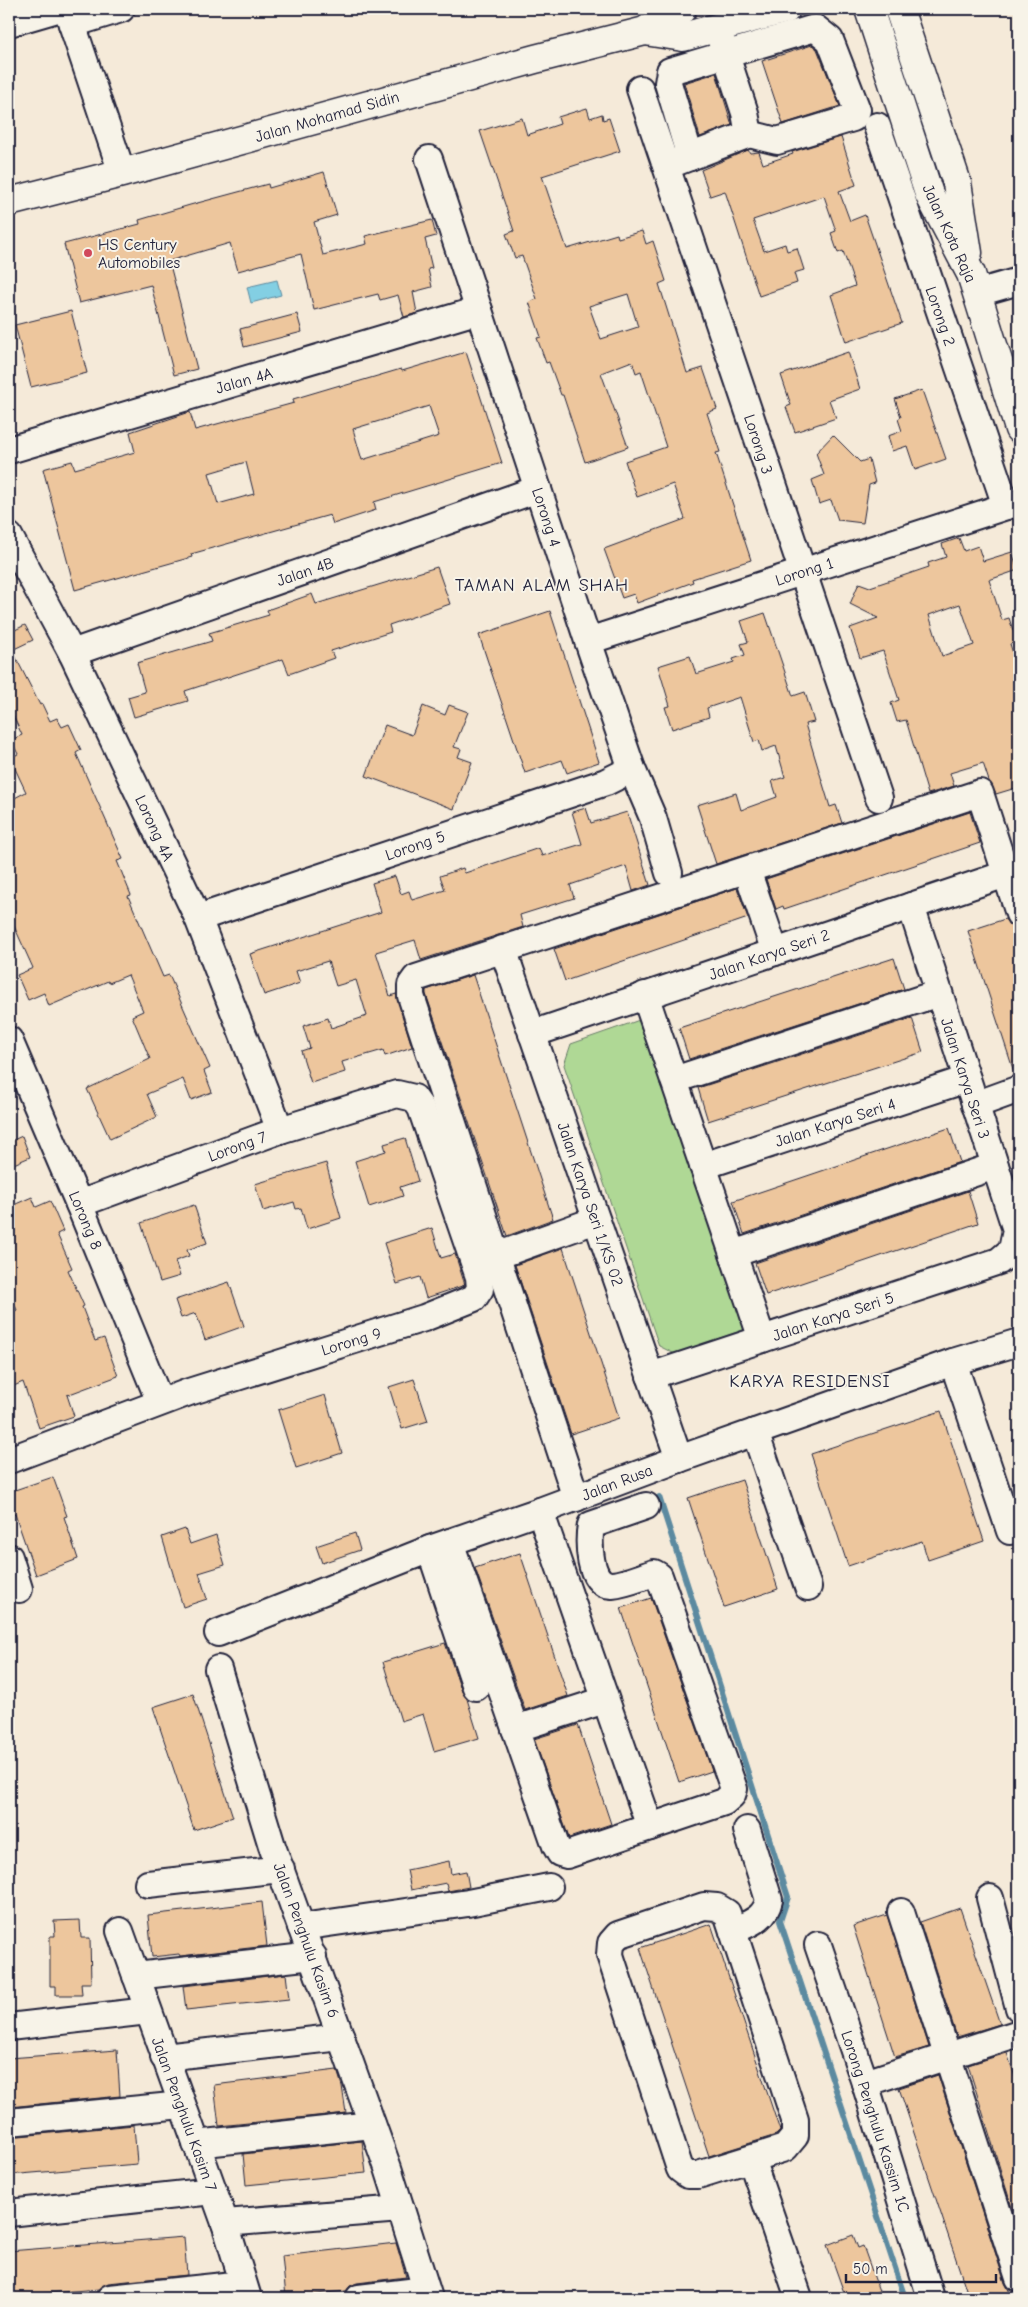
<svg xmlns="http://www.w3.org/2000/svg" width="1028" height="2307" viewBox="0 0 1028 2307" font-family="'Comic Neue',sans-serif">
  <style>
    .green { fill: #afd895; stroke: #687d68 }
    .water { fill: #83cfe3; stroke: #5c8aa0 }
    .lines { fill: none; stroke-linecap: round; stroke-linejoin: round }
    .stream { stroke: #5c8aa0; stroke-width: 6 }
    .building { fill: #edc69d; stroke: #22223b; fill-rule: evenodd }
    .minor-casing { stroke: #22223b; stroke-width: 30 }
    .major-casing { stroke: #22223b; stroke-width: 31 }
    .minor { stroke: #f7f3e8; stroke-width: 26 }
    .major { stroke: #f7f3e8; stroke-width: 28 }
    .poi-dot { fill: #d1495b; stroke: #f7f3e8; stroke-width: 2 }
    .labels { text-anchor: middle; stroke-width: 4; stroke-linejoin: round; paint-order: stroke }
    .street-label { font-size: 16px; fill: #22223b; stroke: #f7f3e8 }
    .poi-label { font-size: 16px; fill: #22223b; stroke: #f7f3e8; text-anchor: start }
    .neighbourhood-label { font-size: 18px; letter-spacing: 1px; fill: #22223b; stroke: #f7f3e8 }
  </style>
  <rect width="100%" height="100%" fill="#f5ead9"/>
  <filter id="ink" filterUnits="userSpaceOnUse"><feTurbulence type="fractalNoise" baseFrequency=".02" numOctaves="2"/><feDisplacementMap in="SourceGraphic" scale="10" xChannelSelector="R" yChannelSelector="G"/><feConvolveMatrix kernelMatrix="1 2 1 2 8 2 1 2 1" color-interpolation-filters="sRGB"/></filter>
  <g filter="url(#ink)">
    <polygon class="green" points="648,1017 751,1327 675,1354 659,1346 564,1065 571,1044"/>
    <polygon class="water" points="277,280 281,295 251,303 247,287"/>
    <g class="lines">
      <polyline class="stream" points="659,1497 788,1897 780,1921 905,2298"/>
    </g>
    <g class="building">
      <polygon points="812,45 817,49 840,106 783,124 762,61"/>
      <polygon points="716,73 732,125 700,137 684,83"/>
      <path d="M 587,108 L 590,118 L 602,114 L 603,120 L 609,118 L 620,151 L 542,176 L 567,249 L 617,234 L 618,238 L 642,231 L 646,244 L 653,241 L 666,281 L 659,284 L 687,373 L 703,368 L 717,409 L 707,413 L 720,452 L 716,453 L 751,560 L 692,579 L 693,582 L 637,603 L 634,594 L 622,598 L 604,549 L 685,519 L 673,484 L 637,497 L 625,461 L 666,447 L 641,371 L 636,373 L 632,361 L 601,373 L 628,447 L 585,462 L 563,395 L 561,395 L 549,362 L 546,363 L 537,338 L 541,337 L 529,302 L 537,299 L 522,256 L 515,258 L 506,234 L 514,231 L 480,131 L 522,118 L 527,135 L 560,124 L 558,117 ZM 628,294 L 638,327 L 601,339 L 589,306 Z"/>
      <polygon points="841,137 856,185 839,191 850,221 865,215 902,323 846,342 831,295 855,286 843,251 838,253 831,233 836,231 824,196 753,220 764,251 785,244 787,251 797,248 804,270 794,273 797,283 759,296 725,191 710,196 701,170 748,150 750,153 759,152 763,164 793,154 792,152"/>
      <polygon points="324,172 337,215 314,222 323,255 367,244 365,236 432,220 436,236 425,239 432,268 428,269 432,287 413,292 417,313 404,317 398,295 380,300 378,294 314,310 301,254 238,271 230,243 169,261 197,369 174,375 151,285 79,303 64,244 140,224 139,220 190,205 268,184 269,188"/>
      <polygon points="71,311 87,373 31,387 15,325"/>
      <polygon points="297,314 302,332 244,347 240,329"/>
      <path d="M 466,352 L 502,463 L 374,502 L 376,510 L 333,524 L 330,515 L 191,554 L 192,557 L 75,590 L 43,469 L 72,461 L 75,469 L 135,452 L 130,432 L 190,412 L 195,430 L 294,403 L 293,399 L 340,385 L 340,387 L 401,369 L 402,371 ZM 429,406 L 439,436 L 362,460 L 353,429 ZM 246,462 L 254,494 L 218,504 L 209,473 Z"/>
      <polygon points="848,352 860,389 829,400 836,418 795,432 786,407 791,405 781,375"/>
      <polygon points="922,390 946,459 915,470 907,446 892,451 888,436 902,431 898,419 901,417 895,399"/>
      <polygon points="833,435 860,462 869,459 875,483 869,485 863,523 838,520 831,500 819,504 812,480 824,475 816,453"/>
      <path d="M 959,538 L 964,551 L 978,546 L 983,561 L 1012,552 L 1018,570 L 989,580 L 1002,620 L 1009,618 L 1017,642 L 1010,644 L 1019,672 L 1019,787 L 996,794 L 989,781 L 983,763 L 950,773 L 954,786 L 928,794 L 906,720 L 897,722 L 891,703 L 899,700 L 883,651 L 860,658 L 850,628 L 878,618 L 850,604 L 859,583 L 870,587 L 929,567 L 928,563 L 946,557 L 942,544 ZM 960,604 L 974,645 L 942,656 L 929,615 Z"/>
      <polygon points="437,567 450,604 389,625 391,632 331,651 334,658 289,674 283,659 185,691 188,701 134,717 128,697 145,692 137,663 212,641 209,633 269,615 267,610 312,594 316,604"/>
      <polygon points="550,611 599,762 567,773 562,760 525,773 479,635"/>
      <polygon points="765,613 793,696 805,692 814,722 805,724 813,751 830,807 836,805 842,823 716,864 697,805 736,793 741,810 777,797 772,781 785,777 776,746 762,751 759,740 754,742 740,697 707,708 709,717 672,729 665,707 670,706 658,666 690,656 696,674 734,662 733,659 745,655 741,644 748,642 741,621"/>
      <polygon points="25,625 33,640 12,650 40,705 42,704 50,721 57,718 62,727 69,724 81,750 76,753 123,859 117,861 131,895 128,896 163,977 169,975 210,1068 204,1071 212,1092 191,1100 183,1079 147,1094 157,1117 110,1139 87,1089 150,1059 132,1016 143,1011 128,975 109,983 108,981 49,1006 44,993 28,1000 17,975 33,968 14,926 9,928 9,801 26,792 10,758 18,754 11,740 22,735 9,707 9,633"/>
      <polygon points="449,705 468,712 454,747 461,749 458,757 472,762 454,809 366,776 385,725 412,735 423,706 445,715"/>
      <polygon points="586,808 591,823 627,812 650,885 633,891 626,866 570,885 574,898 520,915 523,927 421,960 415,940 376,952 390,996 396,994 412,1047 385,1056 383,1050 342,1062 345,1072 311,1083 301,1051 310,1048 303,1026 328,1018 331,1028 367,1016 356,980 336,986 328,961 296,971 300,983 264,995 250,954 381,912 372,883 395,876 401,894 409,891 412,900 445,890 440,876 463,868 465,873 539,848 542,856 582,844 572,812"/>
      <polygon points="970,812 980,843 784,909 783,906 776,909 766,879"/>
      <polygon points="737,888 748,918 565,981 554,949"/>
      <polygon points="1005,919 1009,925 1019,929 1019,1074 1015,1075 968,931"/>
      <polygon points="894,958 904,989 689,1059 679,1028"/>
      <polygon points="473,975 553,1219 507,1236 426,994 426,990"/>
      <polygon points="912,1018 923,1052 708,1121 698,1088"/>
      <polygon points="949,1128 960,1162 744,1234 733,1201"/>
      <polygon points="22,1136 30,1157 9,1166 9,1142"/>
      <polygon points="405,1138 418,1181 400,1187 403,1196 369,1207 355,1161 386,1151 384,1144"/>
      <polygon points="326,1163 341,1218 307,1229 301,1208 296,1209 294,1202 263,1211 255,1184"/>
      <polygon points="968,1191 978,1223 766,1295 755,1263"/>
      <polygon points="32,1197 36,1207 50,1201 63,1231 57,1234 72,1268 68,1270 84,1306 82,1307 95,1341 104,1338 118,1376 67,1395 74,1416 39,1428 23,1382 9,1388 9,1314 17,1310 9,1292 9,1207"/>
      <polygon points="194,1205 207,1243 187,1250 189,1256 175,1261 180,1276 160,1282 141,1223"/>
      <polygon points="432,1228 441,1258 455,1254 465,1285 426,1298 420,1277 397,1284 384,1243"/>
      <polygon points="563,1248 619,1418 571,1434 515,1265"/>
      <polygon points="229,1282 244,1326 205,1340 196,1313 181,1318 175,1300"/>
      <polygon points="414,1379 428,1421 402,1429 389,1387"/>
      <polygon points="325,1395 342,1453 296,1468 278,1410"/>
      <polygon points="941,1411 984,1541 928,1560 922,1541 848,1566 811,1454"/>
      <polygon points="53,1477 67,1516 64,1517 78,1559 36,1575 15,1514 9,1517 9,1492"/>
      <polygon points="742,1480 778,1589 724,1607 688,1498"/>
      <polygon points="185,1529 190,1544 216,1535 225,1565 199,1573 207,1599 183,1607 162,1537"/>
      <polygon points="355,1533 360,1550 322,1563 316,1546"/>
      <polygon points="520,1553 568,1696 525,1710 475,1568"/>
      <polygon points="651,1598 712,1771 679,1782 621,1608"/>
      <polygon points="445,1643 462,1692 467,1699 479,1738 434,1751 423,1714 401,1721 383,1662"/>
      <polygon points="193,1694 233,1817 194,1830 153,1707"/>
      <polygon points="578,1725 611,1824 569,1838 534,1739"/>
      <polygon points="449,1861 451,1874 466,1871 469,1887 448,1891 446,1883 411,1890 407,1870"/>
      <polygon points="262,1902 267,1946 180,1956 179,1954 152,1957 148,1915"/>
      <polygon points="960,1908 1000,2024 957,2037 920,1922"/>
      <polygon points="887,1915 929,2047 895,2057 853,1926"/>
      <polygon points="80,1920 81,1938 90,1938 91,1983 81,1983 82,1995 56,1995 56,1986 50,1986 50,1936 55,1936 54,1921"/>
      <polygon points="711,1924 780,2131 776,2135 709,2156 640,1948"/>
      <polygon points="286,1974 289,1999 186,2010 183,1986"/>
      <polygon points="117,2050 120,2096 9,2107 9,2058"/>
      <polygon points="1007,2053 1019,2089 1019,2230 968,2065"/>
      <polygon points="337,2070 342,2086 346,2113 219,2126 214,2085"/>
      <polygon points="938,2075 1005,2283 1013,2298 969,2298 899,2088"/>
      <polygon points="134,2125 137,2164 9,2175 9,2137"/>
      <polygon points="362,2141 366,2173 246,2185 243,2154"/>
      <polygon points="853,2235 858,2248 863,2246 879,2291 859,2298 846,2298 827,2245"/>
      <polygon points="184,2237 187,2275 108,2283 99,2289 9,2296 9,2251"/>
      <polygon points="396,2243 406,2277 357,2283 350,2286 346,2291 286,2297 282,2256"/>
    </g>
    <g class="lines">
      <defs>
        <g id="minor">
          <polyline points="67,9 122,173"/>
          <polyline points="9,23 57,9"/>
          <polyline points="72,24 121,9"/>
          <polyline points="640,89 879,798"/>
          <polyline points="877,126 1006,506"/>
          <polyline points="690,157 668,83 670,71 815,28 830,40 857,110 853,118 777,141 749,134"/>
          <polyline points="429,159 588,641 632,769 653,818 669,873"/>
          <polyline points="674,163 749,134 745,113 720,37"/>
          <polyline points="977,293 1019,281"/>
          <polyline points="9,450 479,310"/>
          <polyline points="9,536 72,653 198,918 280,1130"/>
          <polyline points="588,641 1019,502"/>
          <polyline points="72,653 538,489"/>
          <polyline points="747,870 775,952"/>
          <polyline points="198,918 606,782 632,769"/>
          <polyline points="503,949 679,1459"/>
          <polyline points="645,995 762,1339"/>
          <polyline points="532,1034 1006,874"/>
          <polyline points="9,1040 79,1204 160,1402"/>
          <polyline points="674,1080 939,993"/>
          <polyline points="975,1105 1019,1089"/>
          <polyline points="703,1166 967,1079"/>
          <polyline points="733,1254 995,1166"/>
          <polyline points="496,1256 596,1220"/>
          <polyline points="953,1362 1010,1531"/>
          <polyline points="650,1376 999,1261 1012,1250 1016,1230 911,906"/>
          <polyline points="755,1432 808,1587"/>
          <polyline points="9,1460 189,1392 424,1318 474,1298 480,1289 479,1277 421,1108 414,1098 397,1094 280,1130 79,1204"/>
          <polyline points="576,1498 411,996 411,985 416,978 980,793 1019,914"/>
          <polyline points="540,1511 650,1827"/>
          <path d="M 450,1542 L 556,1846 L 560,1853 L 567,1855 L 724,1802 L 732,1795 L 734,1789 L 659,1576 L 654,1573 C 641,1577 625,1584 612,1585 C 588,1586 588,1540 591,1525 L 646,1506"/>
          <polyline points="430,1549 476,1687"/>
          <polyline points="9,1557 19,1589"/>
          <polyline points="218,1633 430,1549 540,1511 679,1459 953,1362 1019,1342"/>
          <polyline points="218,1669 272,1846 388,2168 429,2298"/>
          <polyline points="515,1729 605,1700"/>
          <polyline points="148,1884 281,1869"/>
          <polyline points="990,1898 1019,2008"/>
          <polygon points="704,1906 717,1907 727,1913 795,2120 795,2136 785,2148 698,2175 688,2175 680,2169 610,1955 611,1943 618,1935"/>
          <polyline points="901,1912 1019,2278"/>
          <polyline points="301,1927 468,1903 549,1887"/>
          <polyline points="120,1931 225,2223 248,2298"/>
          <path d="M 733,1931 C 750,1923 765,1919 769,1900 L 747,1830"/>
          <polyline points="818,1945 865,2083 931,2298"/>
          <polyline points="136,1976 313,1956"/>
          <polyline points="9,2027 148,2011"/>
          <polyline points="164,2057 341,2037"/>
          <polyline points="865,2083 1019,2033"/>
          <polyline points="9,2122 182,2105"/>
          <polyline points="196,2144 372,2125"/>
          <polyline points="751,2159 799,2298"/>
          <polyline points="9,2213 213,2191"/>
          <polyline points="225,2223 401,2209"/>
          <polyline points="110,2298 243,2284"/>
          <polyline points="359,2298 426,2290"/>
        </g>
        <g id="major">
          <polyline points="869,9 929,194 971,274 1019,429"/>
          <polyline points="899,9 957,183 968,253"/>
          <polyline points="645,31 683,37 786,9"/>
          <polyline points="9,202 122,173 535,59 645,31 675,11 682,9"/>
        </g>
      </defs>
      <use href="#minor" class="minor-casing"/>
      <use href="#major" class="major-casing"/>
      <use href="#minor" class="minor"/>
      <use href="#major" class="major"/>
    </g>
  </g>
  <circle class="poi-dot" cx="88" cy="253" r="5"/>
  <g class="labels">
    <g class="street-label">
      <text transform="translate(327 116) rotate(-16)" y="6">Jalan Mohamad Sidin</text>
      <text transform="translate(950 233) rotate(65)" y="6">Jalan Kota Raja</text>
      <text transform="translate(941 316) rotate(71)" y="6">Lorong 2</text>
      <text transform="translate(244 380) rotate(-16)" y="6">Jalan 4A</text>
      <text transform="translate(759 444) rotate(72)" y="6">Lorong 3</text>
      <text transform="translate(547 517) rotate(72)" y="6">Lorong 4</text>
      <text transform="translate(305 571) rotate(-19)" y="6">Jalan 4B</text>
      <text transform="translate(804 571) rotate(-18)" y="6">Lorong 1</text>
      <text transform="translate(155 828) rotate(65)" y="6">Lorong 4A</text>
      <text transform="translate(415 845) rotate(-19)" y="6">Lorong 5</text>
      <text transform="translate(769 954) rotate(-19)" y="6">Jalan Karya Seri 2</text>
      <text transform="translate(966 1078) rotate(72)" y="6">Jalan Karya Seri 3</text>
      <text transform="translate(835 1122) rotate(-18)" y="6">Jalan Karya Seri 4</text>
      <text transform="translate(237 1146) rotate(-20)" y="6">Lorong 7</text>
      <text transform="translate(591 1204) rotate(71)" y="6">Jalan Karya Seri 1/KS 02</text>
      <text transform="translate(86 1220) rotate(67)" y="6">Lorong 8</text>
      <text transform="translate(833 1316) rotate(-18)" y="6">Jalan Karya Seri 5</text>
      <text transform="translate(351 1341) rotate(-17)" y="6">Lorong 9</text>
      <text transform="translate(617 1482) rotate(-21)" y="6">Jalan Rusa</text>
      <text transform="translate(307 1940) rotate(70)" y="6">Jalan Penghulu Kasim 6</text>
      <text transform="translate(185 2114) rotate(70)" y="6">Jalan Penghulu Kasim 7</text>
      <text transform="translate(876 2121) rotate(72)" y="6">Lorong Penghulu Kassim 1C</text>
    </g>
    <g class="poi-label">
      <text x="98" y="250">HS Century<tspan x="98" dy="18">Automobiles</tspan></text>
    </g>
    <g class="neighbourhood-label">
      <text x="542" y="591">TAMAN ALAM SHAH</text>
      <text x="810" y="1387">KARYA RESIDENSI</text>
    </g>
  </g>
  <rect width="1028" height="2307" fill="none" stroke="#f7f3e8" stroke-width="30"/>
  <rect x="15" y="15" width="998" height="2277" fill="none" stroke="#22223b" stroke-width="2" filter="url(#ink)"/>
  <path d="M846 2274v8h150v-8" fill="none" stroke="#22223b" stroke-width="2.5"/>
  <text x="853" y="2274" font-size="15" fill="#22223b" stroke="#f7f3e8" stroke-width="4" paint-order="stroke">50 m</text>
</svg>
